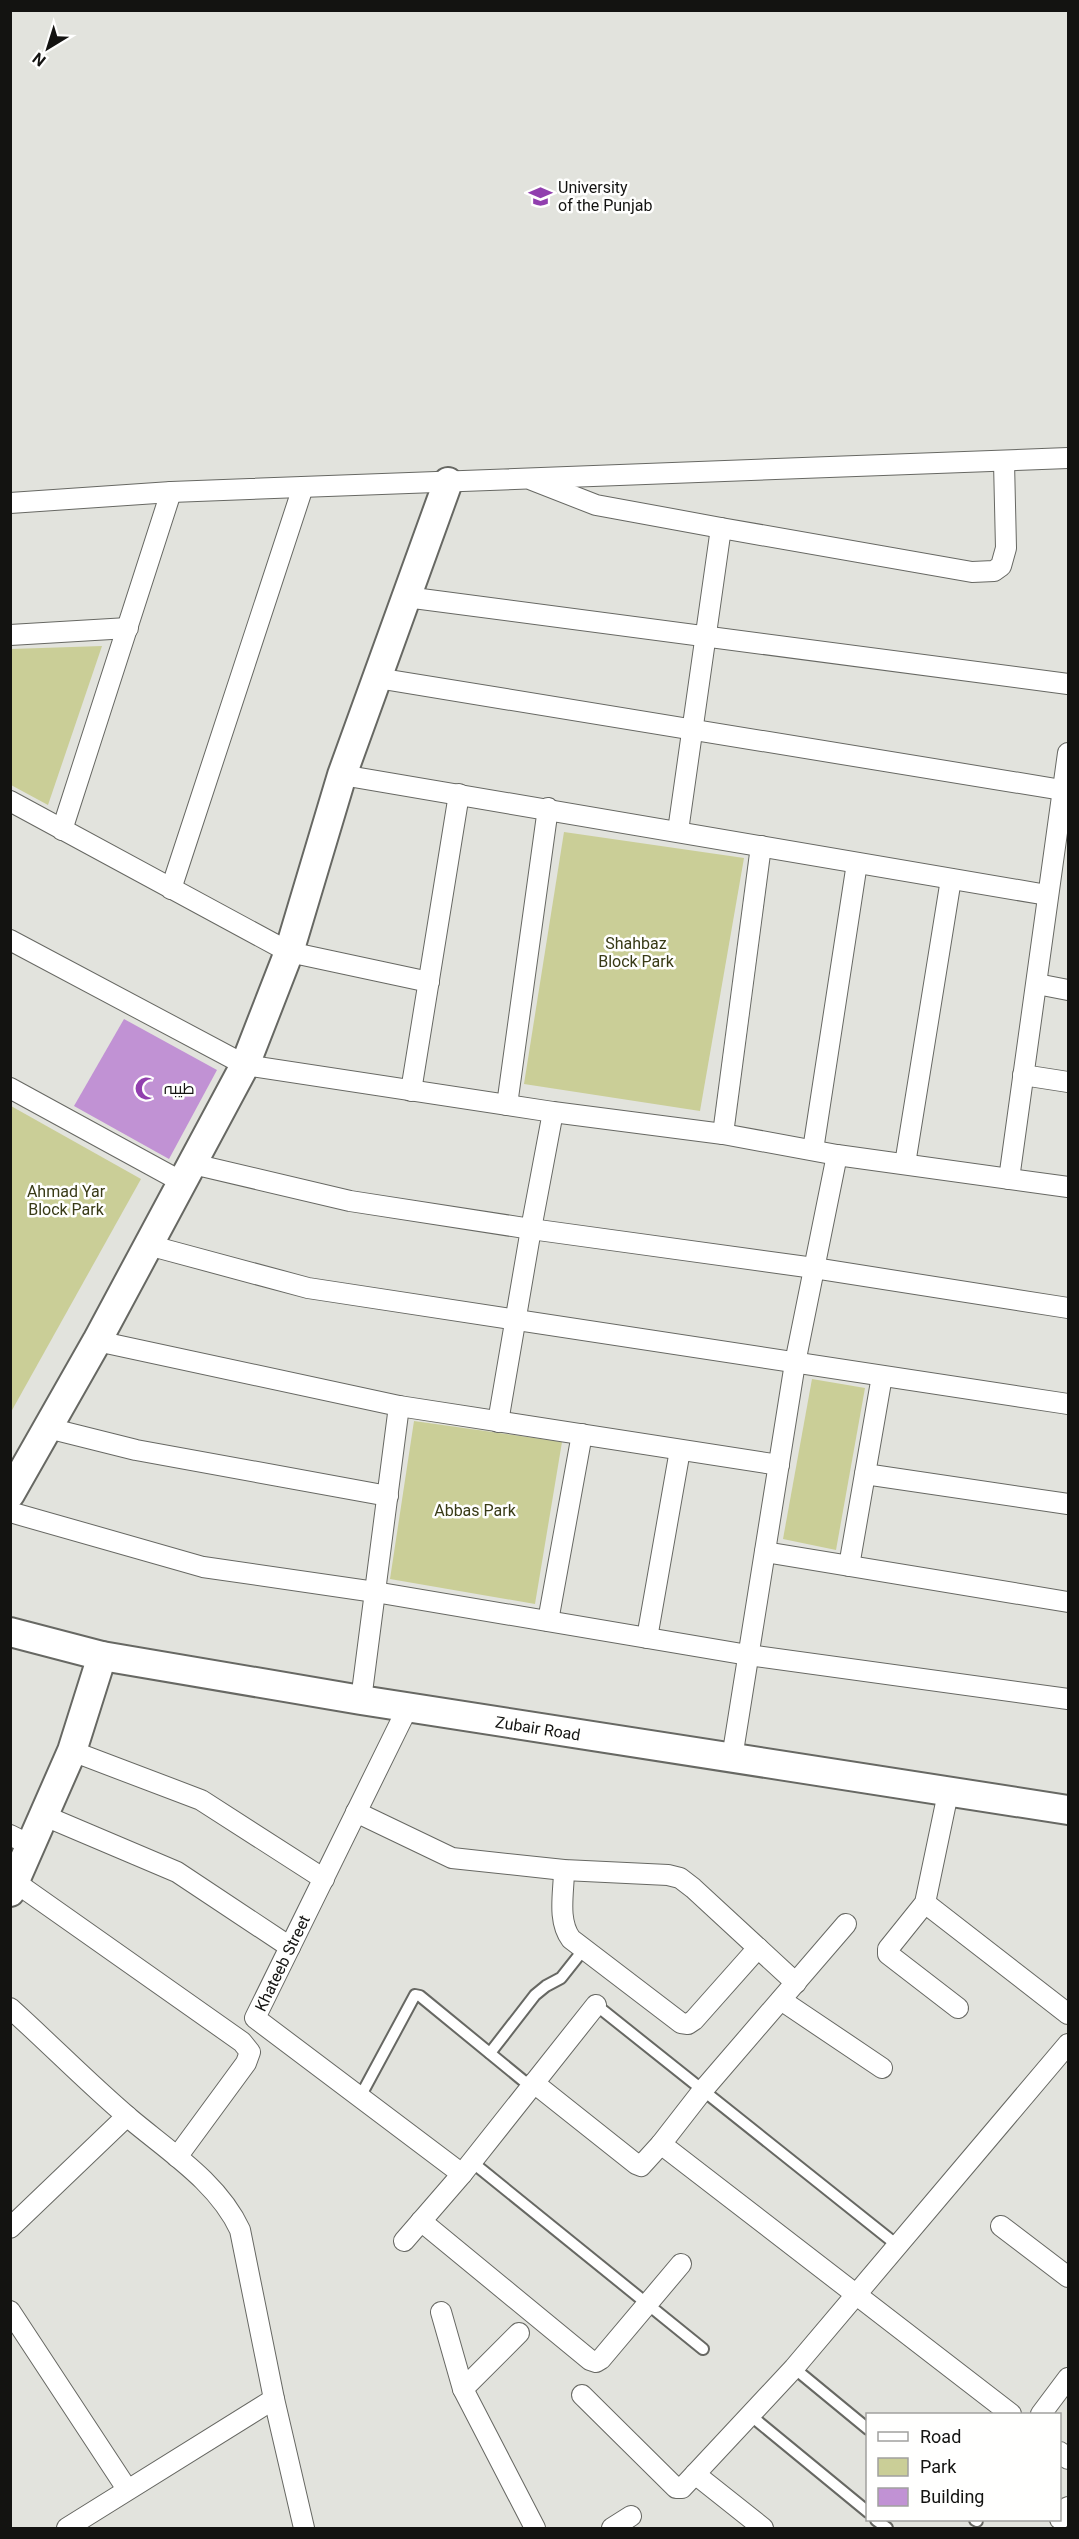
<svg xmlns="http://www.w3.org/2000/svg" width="1079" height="2539" viewBox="0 0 1079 2539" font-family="Roboto,Cairo,sans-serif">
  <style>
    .green { fill: #cace97 }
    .building { fill: #c192d4 }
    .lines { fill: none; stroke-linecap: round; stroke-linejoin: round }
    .lane-casing { stroke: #676863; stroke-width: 14 }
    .street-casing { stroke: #676863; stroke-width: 22 }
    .secondary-casing { stroke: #676863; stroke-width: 32 }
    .lane { stroke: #fff; stroke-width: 10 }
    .street { stroke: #fff; stroke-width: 20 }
    .secondary { stroke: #fff; stroke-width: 28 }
    .labels { text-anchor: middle; stroke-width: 5; stroke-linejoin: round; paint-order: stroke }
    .poi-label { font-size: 16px; fill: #131311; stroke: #fffffe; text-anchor: start }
    .park-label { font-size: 16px; fill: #383a16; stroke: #fffffe }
    .street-label { font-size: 16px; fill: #131311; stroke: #fffffe }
  </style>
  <rect width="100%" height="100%" fill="#e2e3dd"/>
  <g class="green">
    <polygon points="102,646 48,805 11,785 11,649"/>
    <polygon points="564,832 744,858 700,1111 524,1084"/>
    <polygon points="11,1106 141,1179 11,1412"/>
    <polygon points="812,1379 865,1388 836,1550 783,1539"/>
    <polygon points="414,1421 562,1442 535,1604 390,1579"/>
  </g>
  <polygon class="building" points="124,1019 217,1070 169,1159 74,1106"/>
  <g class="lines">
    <defs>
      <g id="lane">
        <polyline points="596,2005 897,2245"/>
        <polyline points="490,2053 535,1995 546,1986 561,1978 584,1949"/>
        <polyline points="360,2097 415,1995 420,1996 531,2087"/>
        <polyline points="472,2162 703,2349"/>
        <polyline points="794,2368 868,2429"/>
        <polyline points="750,2415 868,2512"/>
        <polyline points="876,2520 887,2528"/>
        <polyline points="975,2520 977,2521"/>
      </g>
      <g id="street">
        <polyline points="532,480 596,505 721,528"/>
        <polyline points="10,503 171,492 1068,458"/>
        <polyline points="406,597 1068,684"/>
        <polyline points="10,635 128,628"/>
        <polyline points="377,678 1062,790"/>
        <polyline points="342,775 1047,895"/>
        <polyline points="10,801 289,952 429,982"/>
        <polyline points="62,830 171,492"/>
        <polyline points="678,831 721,528 972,572 994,571 1001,566 1006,548 1004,462"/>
        <polyline points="171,889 303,487"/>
        <polyline points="10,940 245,1065 553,1112 723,1134 837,1155 1068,1187"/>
        <polyline points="1037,984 1068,990"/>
        <polyline points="1023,1075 1068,1082"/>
        <polyline points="10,1088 182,1182"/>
        <polyline points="411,1091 459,794"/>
        <polyline points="507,1105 548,808"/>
        <polyline points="723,1134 761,846"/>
        <polyline points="813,1150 857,863"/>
        <polyline points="193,1164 350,1201 531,1229 814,1268 1068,1308"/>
        <polyline points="905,1164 951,879"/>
        <polyline points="1009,1179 1068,753"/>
        <polyline points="148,1245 308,1288 1068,1404"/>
        <polyline points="97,1341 399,1406 779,1465"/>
        <polyline points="498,1422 531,1229 553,1112"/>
        <polyline points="48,1428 136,1450 388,1496"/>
        <polyline points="865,1474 1068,1504"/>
        <polyline points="10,1512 203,1567 375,1592 748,1655 1068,1699"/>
        <polyline points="765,1552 1068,1602"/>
        <polyline points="849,1566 882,1376"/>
        <polyline points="548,1621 582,1434"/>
        <polyline points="647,1638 680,1450"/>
        <polyline points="361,1700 399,1406"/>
        <polyline points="408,1707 255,2018 462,2174"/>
        <polyline points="72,1751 201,1800 324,1879"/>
        <polyline points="732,1758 795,1363 837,1155"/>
        <polyline points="948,1793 925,1903 888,1949 888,1954 958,2008"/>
        <polyline points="356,1812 452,1858 564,1870 668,1875 680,1878 693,1888 796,1983"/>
        <polyline points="45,1816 177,1872 290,1947"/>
        <polyline points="10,1835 32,1846"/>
        <path d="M 564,1870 C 564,1892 557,1920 571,1939 L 681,2023 L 688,2024 L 694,2020 L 758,1948"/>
        <polyline points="15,1882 242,2042 250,2052 246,2063 177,2157"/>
        <polyline points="925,1903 1068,2014"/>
        <polyline points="781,2000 882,2068"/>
        <path d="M 10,2008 C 50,2044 88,2083 128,2117 C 168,2151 218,2182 240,2230 L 274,2399 L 67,2528"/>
        <polyline points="534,2083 636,2164 641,2166 661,2144 1011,2414"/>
        <polyline points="661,2144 703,2090 846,1924"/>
        <polyline points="421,2221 590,2360 596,2362 601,2359 681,2264"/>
        <polyline points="1001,2226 1068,2277"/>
        <polyline points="10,2228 127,2116"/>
        <polyline points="404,2241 462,2174 596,2005"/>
        <polyline points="10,2311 127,2489"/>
        <polyline points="441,2312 463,2389 535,2528"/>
        <polyline points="463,2389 519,2333"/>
        <polyline points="582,2395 676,2488 682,2488 794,2368 1068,2044"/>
        <polyline points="274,2399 304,2528"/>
        <polyline points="1041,2414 1068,2378"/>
        <polyline points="1060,2452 1068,2459"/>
        <polyline points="695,2474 763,2528"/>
        <polyline points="1060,2519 1068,2507"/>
        <polyline points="612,2528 631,2516"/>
      </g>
      <g id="secondary">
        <polyline points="10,1494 97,1341 245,1065 289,952 342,775 448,482"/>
        <polyline points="10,1632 102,1656 361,1700 1068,1810"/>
        <polyline points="10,1892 72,1751 102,1656"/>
      </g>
    </defs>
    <use href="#lane" class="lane-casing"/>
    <use href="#street" class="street-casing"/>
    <use href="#secondary" class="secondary-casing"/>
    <use href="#lane" class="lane"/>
    <use href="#street" class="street"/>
    <use href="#secondary" class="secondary"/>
  </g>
  <defs>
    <symbol id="university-bare" viewBox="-9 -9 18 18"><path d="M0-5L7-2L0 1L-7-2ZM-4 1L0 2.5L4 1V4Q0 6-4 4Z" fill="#913fae" stroke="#fffffe" stroke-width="2.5" paint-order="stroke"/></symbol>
    <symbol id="mosque-bare" viewBox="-9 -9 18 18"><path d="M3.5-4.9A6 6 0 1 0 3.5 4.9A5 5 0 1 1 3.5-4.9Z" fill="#913fae" stroke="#fffffe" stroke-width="2.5" paint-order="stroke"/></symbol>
  </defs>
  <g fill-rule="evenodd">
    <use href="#university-bare" x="524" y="180" width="33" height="33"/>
    <use href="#mosque-bare" x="130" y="1072" width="33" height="33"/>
  </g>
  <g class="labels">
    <g class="poi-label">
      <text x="558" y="193">University<tspan x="558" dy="18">of the Punjab</tspan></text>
      <text x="164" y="1094">طیبہ</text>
    </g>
    <g class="park-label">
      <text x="636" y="949">Shahbaz<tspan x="636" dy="18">Block Park</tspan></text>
      <text x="66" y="1197">Ahmad Yar<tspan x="66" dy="18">Block Park</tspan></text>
      <text x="475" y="1516">Abbas Park</text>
    </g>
    <g class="street-label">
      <text transform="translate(538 1728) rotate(9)" y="6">Zubair Road</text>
      <text transform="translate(282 1963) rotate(-64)" y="6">Khateeb Street</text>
    </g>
  </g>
  <rect width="1079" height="2539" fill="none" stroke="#131311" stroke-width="24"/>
  <rect x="866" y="2413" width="195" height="108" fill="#fffffe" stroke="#a1a19f" stroke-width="1.5"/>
  <rect x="878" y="2432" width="30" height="9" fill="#ffffff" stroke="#a1a19f" stroke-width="1.5"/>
  <text x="920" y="2443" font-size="18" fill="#131311">Road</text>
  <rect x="878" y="2458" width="30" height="18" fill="#cace97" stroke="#a1a19f" stroke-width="1.5"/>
  <text x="920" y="2473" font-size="18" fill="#131311">Park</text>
  <rect x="878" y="2488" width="30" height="18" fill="#c192d4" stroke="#a1a19f" stroke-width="1.5"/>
  <text x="920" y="2503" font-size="18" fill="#131311">Building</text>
  <g transform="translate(48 48) rotate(218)" stroke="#fffffe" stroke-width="4.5" paint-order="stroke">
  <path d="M0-4.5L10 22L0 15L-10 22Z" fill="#131311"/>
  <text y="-9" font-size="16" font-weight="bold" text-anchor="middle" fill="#131311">N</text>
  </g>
</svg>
